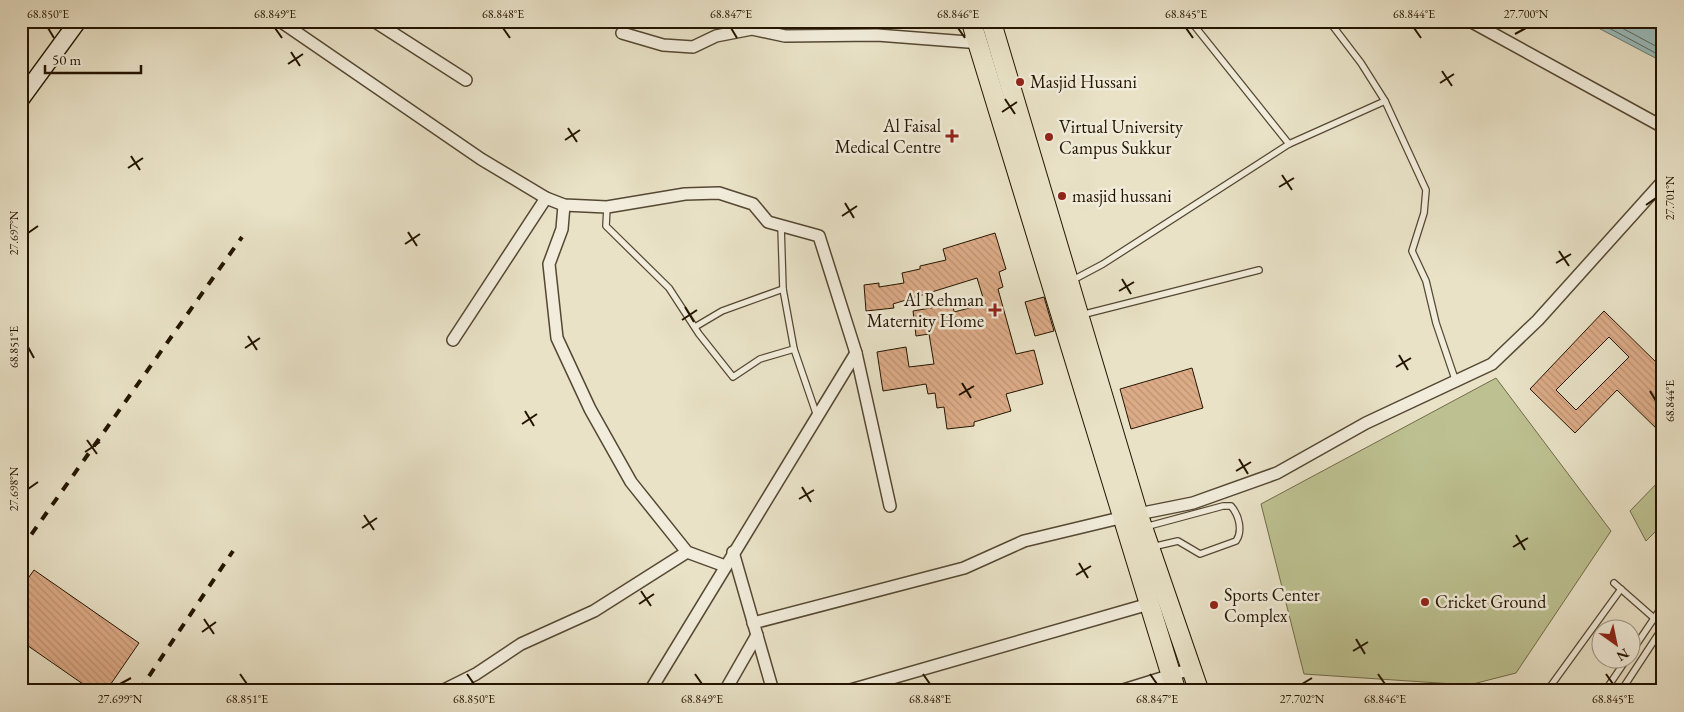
<svg xmlns="http://www.w3.org/2000/svg" width="1684" height="712" viewBox="0 0 1684 712" font-family="'EB Garamond',serif">
  <style>
    .green { fill: #bdc191; stroke: #706b48 }
    .water { fill: #9abcbd; stroke: #6b7971 }
    .lines { fill: none; stroke-linecap: round; stroke-linejoin: round }
    .shore { stroke: #5f685e; stroke-width: 1 }
    .building { fill: url(#building-back-hatch); stroke: #241500; fill-rule: evenodd }
    .lane-casing { stroke: #554832; stroke-width: 8 }
    .street-casing { stroke: #554832; stroke-width: 14 }
    .secondary-casing { stroke: #241500; stroke-width: 19 }
    .primary-casing { stroke: #241500; stroke-width: 21 }
    .lane { stroke: #f1ecdb; stroke-width: 5.5 }
    .street { stroke: #f1ecdb; stroke-width: 11 }
    .secondary { stroke: #f1ecdb; stroke-width: 16 }
    .primary { stroke: #e9e2c7; stroke-width: 19 }
    .rail { stroke: #241500; stroke-width: 4; stroke-dasharray: 9 9; stroke-linecap: butt }
    .ticks { fill: none; stroke: #241500; stroke-width: 2 }
    .poi-dot { fill: #8f2418; stroke: #f1ecdb; stroke-width: 2 }
    .labels { text-anchor: middle; stroke-width: 5; stroke-linejoin: round; paint-order: stroke }
    .poi-label { font-size: 18px; fill: #241500; stroke: #f1ecdb; text-anchor: start }
    .neatline { fill: none; stroke: #241500; stroke-width: 2 }
    .ticks-label { font-size: 12px; text-anchor: middle; fill: #241500 }
  </style>
  <defs>
    <pattern id="building-back-hatch" width="6" height="6" patternUnits="userSpaceOnUse" patternTransform="scale(1.25)"><rect width="6" height="6" fill="#dcab87"/><path d="M-1 5l2 2M0 0l6 6M5-1l2 2" fill="none" stroke="#bd9273"/></pattern>
  </defs>
  <rect width="100%" height="100%" fill="#e9e2c7"/>
  <filter id="stains"><feTurbulence type="fractalNoise" baseFrequency=".004" numOctaves="4"/><feColorMatrix values="0 0 0 0 .2 0 0 0 0 .09 0 0 0 0 .02 0 0 0 .5 -.17"/></filter>
  <radialGradient id="worn" r=".72"><stop offset=".6" stop-color="#630" stop-opacity="0"/><stop offset="1" stop-color="#630" stop-opacity=".3"/></radialGradient>
  <g class="green">
    <polygon points="1496,378 1611,531 1516,673 1469,685 1304,674 1261,504"/>
    <polygon points="1663,477 1663,524 1646,541 1630,511"/>
  </g>
  <polygon class="water" points="1585,21 1663,21 1663,62"/>
  <g class="lines">
    <g class="shore">
      <polyline points="1596,21 1663,57"/>
      <polyline points="1609,21 1663,50"/>
    </g>
  </g>
  <g class="building">
    <polygon points="995,233 1006,269 999,272 1003,287 998,289 1016,354 1034,350 1043,384 1006,394 1011,411 974,422 974,426 947,429 944,407 937,408 935,393 928,394 926,384 883,391 877,352 906,347 909,367 934,364 929,334 916,336 913,311 953,304 954,312 985,304 977,278 893,304 894,308 866,311 864,285 879,283 879,287 904,283 902,273 920,269 920,266 946,260 943,249"/>
    <polygon points="1044,297 1054,331 1035,336 1025,302"/>
    <path d="M 1604,311 L 1663,369 L 1663,435 L 1617,390 L 1575,433 L 1530,389 ZM 1609,337 L 1629,357 L 1576,410 L 1556,390 Z"/>
    <polygon points="1192,368 1203,408 1131,429 1120,389"/>
    <polygon points="34,570 139,643 106,691 93,691 21,641 21,588"/>
  </g>
  <g class="lines">
    <defs>
      <g id="lane">
        <polyline points="1193,24 1289,144"/>
        <polyline points="1332,25 1361,63 1385,101 1426,190 1424,213 1412,251 1426,281 1436,323 1456,382"/>
        <polyline points="607,207 606,226 669,288 699,334 733,377 760,359 794,349"/>
        <polyline points="781,226 783,289 794,349 817,416"/>
        <polyline points="1071,281 1103,264 1289,144 1385,101"/>
        <polyline points="1081,315 1259,270"/>
        <polyline points="695,327 722,311 783,289"/>
        <path d="M 1145,527 L 1223,506 L 1231,506 C 1239,515 1243,531 1236,541 L 1200,554 L 1178,541 L 1152,547"/>
        <polyline points="1614,583 1663,626"/>
        <polyline points="1632,651 1663,605"/>
        <polyline points="1547,691 1621,589"/>
        <polyline points="1605,691 1626,660"/>
        <polyline points="1621,691 1663,627"/>
      </g>
      <g id="street">
        <polyline points="280,21 481,159 546,198 564,205 607,207 685,194 719,193 753,204 768,222 819,236 856,353 890,506"/>
        <polyline points="374,21 466,80"/>
        <polyline points="1470,21 1663,127"/>
        <polyline points="622,33 663,45 693,47 716,36 752,29 785,36 877,35 981,43"/>
        <polyline points="564,205 562,229 549,264 557,338 590,409 631,482 687,552 725,566"/>
        <polyline points="453,340 546,198"/>
        <polyline points="1138,514 1193,503 1277,473 1366,423 1492,364 1538,320 1663,181"/>
        <polyline points="733,552 773,691"/>
        <polyline points="753,623 964,568 1024,541 1124,517"/>
        <polyline points="442,691 476,674 521,644 594,611 687,552"/>
        <polyline points="650,691 856,353"/>
        <polyline points="725,691 757,635"/>
        <polyline points="847,691 1149,604"/>
        <polyline points="1120,691 1191,669"/>
      </g>
      <polyline id="secondary" points="21,99 78,21"/>
      <g id="primary">
        <polyline points="971,21 1176,691"/>
        <polyline points="991,21 1138,514 1199,691"/>
      </g>
    </defs>
    <use href="#lane" class="lane-casing"/>
    <use href="#street" class="street-casing"/>
    <use href="#secondary" class="secondary-casing"/>
    <use href="#primary" class="primary-casing"/>
    <use href="#lane" class="lane"/>
    <use href="#street" class="street"/>
    <use href="#secondary" class="secondary"/>
    <use href="#primary" class="primary"/>
    <g class="rail">
      <polyline points="21,549 242,237"/>
      <polyline points="139,691 233,551"/>
    </g>
  </g>
  <path class="ticks" d="M 48,28 L 54,38M 275,28 L 282,38M 503,28 L 510,38M 731,28 L 737,38M 958,28 L 965,38M 1186,28 L 1193,38M 1414,28 L 1421,38M 1515,34 L 1526,28M 291,52 L 300,66M 288,64 L 303,54M 1442,71 L 1452,86M 1440,83 L 1454,74M 1005,99 L 1015,114M 1002,112 L 1017,102M 568,128 L 577,142M 565,140 L 580,130M 131,156 L 140,170M 128,168 L 143,158M 1282,175 L 1292,190M 1279,187 L 1294,178M 845,203 L 854,218M 1646,205 L 1656,198M 842,216 L 857,206M 408,232 L 417,246M 28,233 L 38,226M 405,244 L 420,234M 1559,251 L 1569,266M 1556,263 L 1571,254M 1122,279 L 1131,294M 1119,291 L 1134,282M 685,307 L 694,322M 682,320 L 697,310M 248,336 L 257,350M 28,347 L 34,358M 245,348 L 260,338M 1399,355 L 1408,370M 1396,367 L 1411,358M 962,383 L 971,398M 1650,391 L 1656,401M 959,395 L 974,386M 525,411 L 534,426M 522,424 L 537,414M 87,440 L 97,454M 85,452 L 100,442M 1239,459 L 1248,474M 1236,471 L 1251,462M 802,487 L 811,502M 28,489 L 38,482M 799,499 L 814,490M 364,515 L 374,530M 362,528 L 377,518M 1516,535 L 1525,550M 1513,547 L 1528,538M 1079,563 L 1088,578M 1076,575 L 1091,566M 641,591 L 651,606M 639,604 L 654,594M 204,619 L 214,634M 202,632 L 216,622M 1356,639 L 1365,654M 1353,651 L 1368,642M 240,674 L 247,684M 467,674 L 474,684M 695,674 L 702,684M 923,674 L 930,684M 1150,674 L 1157,684M 1378,674 L 1385,684M 1606,674 L 1613,684M 120,684 L 131,678M 1302,684 L 1312,678"/>
  <g class="poi-dot">
    <circle cx="1020" cy="82" r="5"/>
    <path d="M949.5 128.5h5v5h5v5h-5v5h-5v-5h-5v-5h5z"/>
    <circle cx="1049" cy="137" r="5"/>
    <circle cx="1062" cy="196" r="5"/>
    <path d="M992.5 302.5h5v5h5v5h-5v5h-5v-5h-5v-5h5z"/>
    <circle cx="1425" cy="602" r="5"/>
    <circle cx="1214" cy="605" r="5"/>
  </g>
  <g class="labels">
    <g class="poi-label">
      <text x="1030" y="88">Masjid Hussani</text>
      <text x="941" y="132" text-anchor="end">Al Faisal<tspan x="941" dy="21">Medical Centre</tspan></text>
      <text x="1059" y="133">Virtual University<tspan x="1059" dy="21">Campus Sukkur</tspan></text>
      <text x="1072" y="202">masjid hussani</text>
      <text x="984" y="306" text-anchor="end">Al Rehman<tspan x="984" dy="21">Maternity Home</tspan></text>
      <text x="1224" y="601">Sports Center<tspan x="1224" dy="21">Complex</tspan></text>
      <text x="1435" y="608">Cricket Ground</text>
    </g>
  </g>
  <rect width="1684" height="712" fill="none" stroke="#e9e2c7" stroke-width="55"/>
  <g transform="translate(1616 644) rotate(147)"><circle r="24" fill="#f1ecdb" stroke="#9f9683"/>
  <path d="M0-4L9 19L0 12L-9 19Z" fill="#8f2418"/>
  <text y="-8" font-size="14" font-weight="bold" text-anchor="middle" fill="#241500">N</text>
  </g>
  <path d="M45 65v8h96v-8" fill="none" stroke="#241500" stroke-width="2.5"/>
  <text x="52" y="65" font-size="15" fill="#241500" stroke="#f1ecdb" stroke-width="4" paint-order="stroke">50 m</text>
  <rect x="28" y="28" width="1628" height="656" class="neatline"/>
  <g class="ticks-label">
    <text x="48" y="18">68.850°E</text>
    <text x="275" y="18">68.849°E</text>
    <text x="503" y="18">68.848°E</text>
    <text x="731" y="18">68.847°E</text>
    <text x="958" y="18">68.846°E</text>
    <text x="1186" y="18">68.845°E</text>
    <text x="1414" y="18">68.844°E</text>
    <text x="1526" y="18">27.700°N</text>
    <text transform="translate(1670 198) rotate(-90)" y="4">27.701°N</text>
    <text transform="translate(14 233) rotate(-90)" y="4">27.697°N</text>
    <text transform="translate(14 347) rotate(-90)" y="4">68.851°E</text>
    <text transform="translate(1670 401) rotate(-90)" y="4">68.844°E</text>
    <text transform="translate(14 489) rotate(-90)" y="4">27.698°N</text>
    <text x="120" y="703">27.699°N</text>
    <text x="247" y="703">68.851°E</text>
    <text x="474" y="703">68.850°E</text>
    <text x="702" y="703">68.849°E</text>
    <text x="930" y="703">68.848°E</text>
    <text x="1157" y="703">68.847°E</text>
    <text x="1302" y="703">27.702°N</text>
    <text x="1385" y="703">68.846°E</text>
    <text x="1613" y="703">68.845°E</text>
  </g>
  <rect width="100%" height="100%" filter="url(#stains)"/>
  <rect width="100%" height="100%" fill="url(#worn)"/>
</svg>
